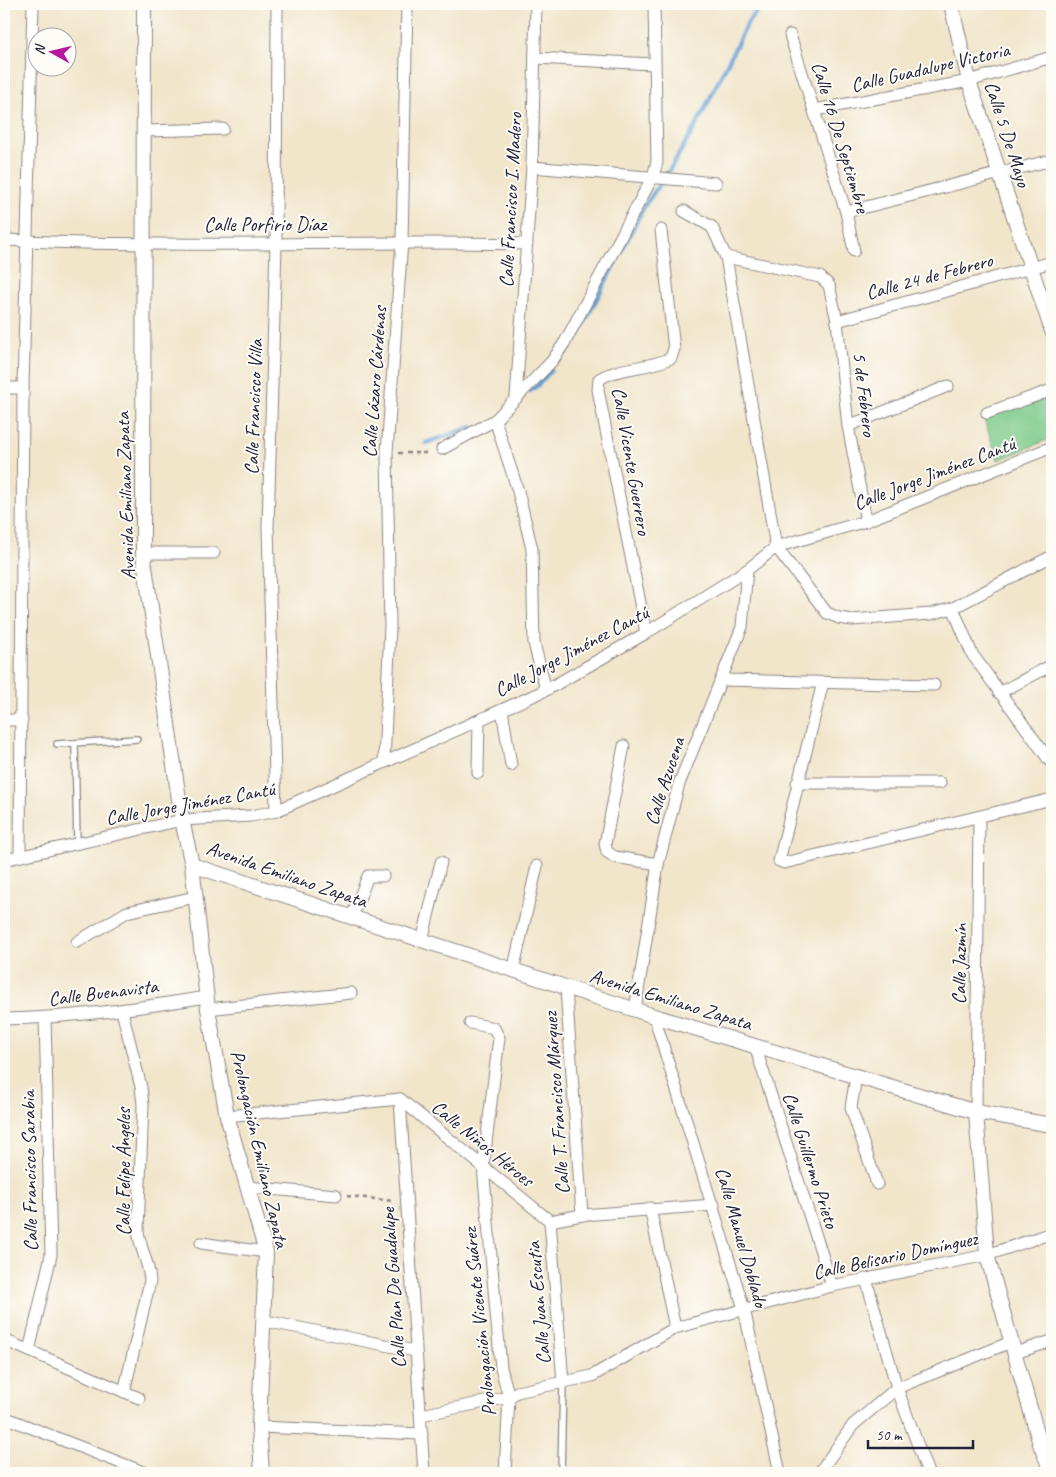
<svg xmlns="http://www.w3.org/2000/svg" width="1056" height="1477" viewBox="0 0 1056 1477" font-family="Caveat,sans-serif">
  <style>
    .green { fill: #7cc989; stroke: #4f7662 }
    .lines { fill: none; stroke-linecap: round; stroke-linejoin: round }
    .stream { stroke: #629fd3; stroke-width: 4.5 }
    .service-casing { stroke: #8a8482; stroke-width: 8 }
    .minor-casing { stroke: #8a8482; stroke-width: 13 }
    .tertiary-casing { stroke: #8a8482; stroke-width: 16 }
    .path { stroke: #8a8482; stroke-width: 2.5; stroke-dasharray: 4 4; stroke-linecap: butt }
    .service { stroke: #fff; stroke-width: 5.5 }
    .minor { stroke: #fff; stroke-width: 11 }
    .tertiary { stroke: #fff; stroke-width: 14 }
    .labels { text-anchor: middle; stroke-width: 4; stroke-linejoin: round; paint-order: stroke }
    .street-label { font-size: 20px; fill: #22223b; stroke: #fdfcf7 }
  </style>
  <rect width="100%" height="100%" fill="#fdfcf7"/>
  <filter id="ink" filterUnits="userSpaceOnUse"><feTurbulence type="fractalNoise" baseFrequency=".02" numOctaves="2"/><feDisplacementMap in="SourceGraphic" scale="10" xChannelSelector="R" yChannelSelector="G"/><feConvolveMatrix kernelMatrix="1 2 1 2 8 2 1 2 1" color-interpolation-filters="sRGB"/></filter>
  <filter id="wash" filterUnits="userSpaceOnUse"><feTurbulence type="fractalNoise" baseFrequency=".0096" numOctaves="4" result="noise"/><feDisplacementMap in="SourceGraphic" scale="20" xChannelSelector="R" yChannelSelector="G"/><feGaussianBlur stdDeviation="1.12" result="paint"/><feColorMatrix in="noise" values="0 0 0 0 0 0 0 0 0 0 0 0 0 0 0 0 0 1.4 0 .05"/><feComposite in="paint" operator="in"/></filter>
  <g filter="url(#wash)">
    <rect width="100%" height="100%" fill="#f1e5ca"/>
    <polygon class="green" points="1052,396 1052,438 998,460 983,417"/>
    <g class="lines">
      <g class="stream">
        <polyline points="559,360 575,341 645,205 669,171 698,122 748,22 763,4"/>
        <polyline points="530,391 538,385 551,370"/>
        <polyline points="426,443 472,427"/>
      </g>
    </g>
  </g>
  <g filter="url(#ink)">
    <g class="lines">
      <defs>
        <g id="service">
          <polyline points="75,743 77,843"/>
          <polyline points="57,744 137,739"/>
          <polyline points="561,1473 563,1382"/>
        </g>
        <g id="minor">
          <polyline points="790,35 846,212 854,251"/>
          <polyline points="535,58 653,64"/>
          <polyline points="815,110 969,81 1052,57"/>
          <polyline points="143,131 223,129"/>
          <polyline points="532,167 716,183"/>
          <polyline points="684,211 712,227 726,257 776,547 827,613 839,618 852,620 931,614 953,608 1052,556"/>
          <polyline points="846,212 1052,160"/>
          <path d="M 4,240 C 178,249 353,240 527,244"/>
          <polyline points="726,257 820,277 829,285 837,321 848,426 866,521"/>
          <polyline points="837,321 1052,262"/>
          <polyline points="4,388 23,388"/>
          <polyline points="516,398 532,167 536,4"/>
          <polyline points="987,413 1052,390"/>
          <polyline points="495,420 518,491 532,549 534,643 546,690"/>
          <polyline points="848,426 948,386"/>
          <polyline points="442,449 495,420 552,361 565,342 653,176 657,162 654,4"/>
          <polyline points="143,553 214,553"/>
          <polyline points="953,608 972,654 1052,764"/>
          <path d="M 646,633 L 598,390 L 599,379 C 621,366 648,369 671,358 L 674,349 L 661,230"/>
          <polyline points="723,680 934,685"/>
          <polyline points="823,682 779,861 784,863 1052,799"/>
          <polyline points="999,693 1052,665"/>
          <polyline points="502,710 511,765"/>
          <polyline points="4,720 22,720"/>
          <polyline points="624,746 605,844 607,852 615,857 658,864"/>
          <polyline points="384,762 390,627 387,452 402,241 407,4"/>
          <polyline points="478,773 479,720"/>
          <polyline points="797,783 940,783"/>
          <polyline points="276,811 268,527 276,244 277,4"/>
          <polyline points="20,856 23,388 33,4"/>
          <polyline points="4,860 182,820 251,816 276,811 546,690 646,633 747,570 776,547 866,521 1052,447"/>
          <polyline points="352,917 368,876 383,876"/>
          <polyline points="422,941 441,862"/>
          <polyline points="77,942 127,912 195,897"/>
          <polyline points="513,971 537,866"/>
          <polyline points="566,989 582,1215"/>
          <polyline points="208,1009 351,993"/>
          <polyline points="635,1010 658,864 679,784 742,627 747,570"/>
          <path d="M 122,1011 L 141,1087 L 143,1105 L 138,1231 C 140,1249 149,1262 150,1281 L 124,1392"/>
          <polyline points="654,1016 744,1309 780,1473"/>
          <path d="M 4,1019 C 72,1018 139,1008 206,997"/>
          <polyline points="470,1023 494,1028 499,1038 483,1167 501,1368 509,1397 505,1473"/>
          <polyline points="755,1046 832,1286"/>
          <polyline points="856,1076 851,1108 877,1184"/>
          <polyline points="400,1099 424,1473"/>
          <polyline points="976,1112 979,817"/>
          <polyline points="227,1116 400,1099 550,1221 582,1215 714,1205"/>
          <polyline points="247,1187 336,1195"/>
          <polyline points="650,1208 675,1328"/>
          <polyline points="550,1221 563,1382"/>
          <polyline points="201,1243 266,1252"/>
          <polyline points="866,1279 897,1388 928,1473"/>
          <polyline points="265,1321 415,1351"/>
          <polyline points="4,1340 139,1398"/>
          <polyline points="29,1351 51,1255 45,1018"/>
          <polyline points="1015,1353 1052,1341"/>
          <polyline points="421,1415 509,1397 517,1392 592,1376 675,1328 832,1286 987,1255 1052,1233"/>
          <polyline points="4,1417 146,1473"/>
          <polyline points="259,1427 422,1434"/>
          <polyline points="1040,1444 1052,1441"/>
          <polyline points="819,1473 853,1425 897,1388 1011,1342"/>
        </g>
        <g id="tertiary">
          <polyline points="144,4 143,553 182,820 192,865 208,1009 227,1116 266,1252 259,1427 262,1473"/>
          <polyline points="951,4 969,81 1052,331"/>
          <polyline points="192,865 654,1016 976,1112 1052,1125"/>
          <polyline points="976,1112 987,1255 1040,1444 1052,1473"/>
        </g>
      </defs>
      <use href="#service" class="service-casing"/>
      <use href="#minor" class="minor-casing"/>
      <use href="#tertiary" class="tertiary-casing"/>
      <g class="path">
        <polyline points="398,453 430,453"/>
        <polyline points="347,1196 394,1201"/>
      </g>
      <use href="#service" class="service"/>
      <use href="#minor" class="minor"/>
      <use href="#tertiary" class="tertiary"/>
    </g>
  </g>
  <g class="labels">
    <g class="street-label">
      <text transform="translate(930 67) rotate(-13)" y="7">Calle Guadalupe Victoria</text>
      <text transform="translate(1008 134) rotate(72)" y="7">Calle 5 De Mayo</text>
      <text transform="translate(841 137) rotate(73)" y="7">Calle 16 De Septiembre</text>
      <text transform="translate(510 200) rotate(-87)" y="7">Calle Francisco I. Madero</text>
      <text x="265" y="231">Calle Porfirio Díaz</text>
      <text transform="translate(929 276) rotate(-15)" y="7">Calle 24 de Febrero</text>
      <text transform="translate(374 382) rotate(-86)" y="7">Calle Lázaro Cárdenas</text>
      <text transform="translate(865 394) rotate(83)" y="7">5 de Febrero</text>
      <text transform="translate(253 407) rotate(-88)" y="7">Calle Francisco Villa</text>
      <text transform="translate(632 461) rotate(80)" y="7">Calle Vicente Guerrero</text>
      <text transform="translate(934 473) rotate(-21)" y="7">Calle Jorge Jiménez Cantú</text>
      <text transform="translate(125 496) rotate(-92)" y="7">Avenida Emiliano Zapata</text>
      <text transform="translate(571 651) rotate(-28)" y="7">Calle Jorge Jiménez Cantú</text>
      <text transform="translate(664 781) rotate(-72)" y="7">Calle Azucena</text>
      <text transform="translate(190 803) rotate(-10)" y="7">Calle Jorge Jiménez Cantú</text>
      <text transform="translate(287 874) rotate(19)" y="7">Avenida Emiliano Zapata</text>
      <text transform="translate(959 964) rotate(-89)" y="7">Calle Jazmín</text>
      <text transform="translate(103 992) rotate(-7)" y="7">Calle Buenavista</text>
      <text transform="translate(671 999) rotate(17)" y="7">Avenida Emiliano Zapata</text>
      <text transform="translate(556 1103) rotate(-94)" y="7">Calle T. Francisco Márquez</text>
      <text transform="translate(483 1143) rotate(39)" y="7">Calle Niños Héroes</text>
      <text transform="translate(260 1149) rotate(77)" y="7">Prolongación Emiliano Zapata</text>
      <text transform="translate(811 1160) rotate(72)" y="7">Calle Guillermo Prieto</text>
      <text transform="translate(29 1171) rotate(-91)" y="7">Calle Francisco Sarabia</text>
      <text transform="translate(123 1172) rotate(-90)" y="7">Calle Felipe Ángeles</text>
      <text transform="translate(742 1237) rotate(74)" y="7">Calle Manuel Doblado</text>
      <text transform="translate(895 1255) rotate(-12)" y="7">Calle Belisario Domínguez</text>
      <text transform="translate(393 1288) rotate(-94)" y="7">Calle Plan De Guadalupe</text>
      <text transform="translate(538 1303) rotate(-95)" y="7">Calle Juan Escutia</text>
      <text transform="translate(479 1322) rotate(-96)" y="7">Prolongación Vicente Suárez</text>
    </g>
  </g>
  <rect width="1056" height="1477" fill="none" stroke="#fdfcf7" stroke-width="20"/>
  <g transform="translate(52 52) rotate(278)"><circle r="24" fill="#fdfcf7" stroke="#a5a5ac"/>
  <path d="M0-4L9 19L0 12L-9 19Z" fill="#b5179e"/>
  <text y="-8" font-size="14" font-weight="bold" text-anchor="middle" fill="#22223b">N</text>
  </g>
  <path d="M868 1440v8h105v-8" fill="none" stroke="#22223b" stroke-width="2.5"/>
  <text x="876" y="1440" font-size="15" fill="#22223b" stroke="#fdfcf7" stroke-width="4" paint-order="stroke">50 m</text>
</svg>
